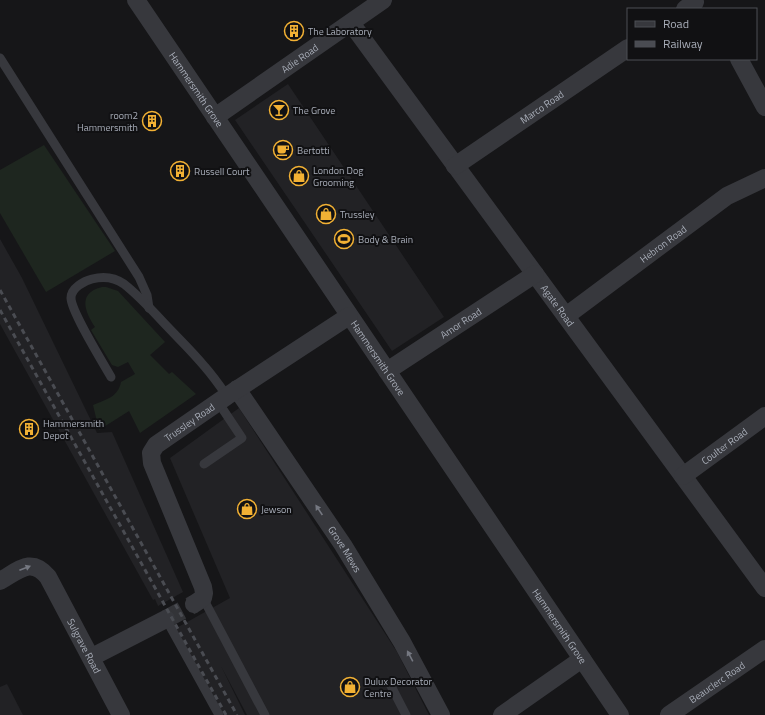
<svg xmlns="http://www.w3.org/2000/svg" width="765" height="715" viewBox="0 0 765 715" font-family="'Titillium Web',sans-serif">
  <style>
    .built { fill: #222225 }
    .grass { fill: #1e261f }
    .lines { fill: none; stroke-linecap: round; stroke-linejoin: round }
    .minor-tunnel { stroke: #333438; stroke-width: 18; stroke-dasharray: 18 9; stroke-linecap: butt }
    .service { stroke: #37383d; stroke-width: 9 }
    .minor { stroke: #37383d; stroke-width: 18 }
    .rail { stroke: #4a4c52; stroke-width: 3; stroke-dasharray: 5 4; stroke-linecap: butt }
    .oneway { fill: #757881 }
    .labels { text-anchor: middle; stroke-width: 4; stroke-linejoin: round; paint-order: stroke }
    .poi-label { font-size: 10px; fill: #a8adb8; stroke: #111113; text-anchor: start }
    .street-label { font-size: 10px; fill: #a8adb8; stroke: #111113 }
  </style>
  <rect width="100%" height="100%" fill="#161618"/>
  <g class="built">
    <polygon points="288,84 444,317 392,351 235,120"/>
    <polygon points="0,239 22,278 97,433 112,432 183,592 158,606 155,599 153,600 0,324"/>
    <polygon points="239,408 397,652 429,715 247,715 221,666 245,715 217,715 171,631 230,598 170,458"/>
    <polygon points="7,684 23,715 0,715 0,687"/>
  </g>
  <g class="grass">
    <polygon points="44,145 115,251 46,292 0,213 0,170"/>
    <path d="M 102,287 L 106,287 L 118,291 L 165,342 L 150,355 L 169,374 L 172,372 L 196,394 L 140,433 L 129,411 L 99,430 L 93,405 C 107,399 118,397 121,382 L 135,374 L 128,362 L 118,367 L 112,365 L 91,330 L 95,327 C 85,312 77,293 102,287 Z"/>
  </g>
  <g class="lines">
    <polyline class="minor-tunnel" points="166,619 194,604"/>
    <g class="service">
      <polyline points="0,58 139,277 147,295 149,308"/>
      <path d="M 111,377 C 103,363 71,311 71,298 C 71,288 84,281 92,279 C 104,276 114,277 124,284 C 138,295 151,309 163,322 C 177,337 192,351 205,367 C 213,376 220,386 227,396"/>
      <polyline points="204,464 242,438 218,402"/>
      <polyline points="203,598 265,715"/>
      <polyline points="166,619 219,715"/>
      <polyline points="390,684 406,715"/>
    </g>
    <g class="minor">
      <path id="s1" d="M 136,0 L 620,715"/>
      <polyline points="685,9 695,2"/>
      <path id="s2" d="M 351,23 L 765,588"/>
      <polyline points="739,59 765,107"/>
      <path id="s3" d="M 215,117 L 383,0"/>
      <path id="s4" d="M 455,166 L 628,48"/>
      <path id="s5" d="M 566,316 L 727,196 L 765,178"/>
      <path id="s6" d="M 387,371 L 535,274"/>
      <path id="s7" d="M 237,389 L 343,545 L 402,642 L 441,715"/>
      <path id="s8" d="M 683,476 L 765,416"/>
      <path id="s9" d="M 0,581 C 18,571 31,556 48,577 L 121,715"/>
      <path id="s10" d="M 194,604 L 203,598 L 204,593 L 203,587 L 152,463 L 151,453 L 156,445 L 227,396 L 349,316"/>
      <polyline points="92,657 166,619"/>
      <polyline points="502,715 582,659"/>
      <path id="s11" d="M 669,715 L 765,649"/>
    </g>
    <g class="rail">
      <polyline points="0,290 237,715"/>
      <polyline points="0,310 226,715"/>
    </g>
  </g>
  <defs><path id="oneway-solid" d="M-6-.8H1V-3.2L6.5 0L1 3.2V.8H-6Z"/></defs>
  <g class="oneway">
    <use href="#oneway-solid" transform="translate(319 510) rotate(-124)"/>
    <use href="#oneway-solid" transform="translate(25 568) rotate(-21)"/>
    <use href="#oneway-solid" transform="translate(410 656) rotate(-118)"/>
  </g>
  <defs>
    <symbol id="building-ring" viewBox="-11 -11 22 22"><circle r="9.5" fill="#111113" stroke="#f2b134" stroke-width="1.5"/><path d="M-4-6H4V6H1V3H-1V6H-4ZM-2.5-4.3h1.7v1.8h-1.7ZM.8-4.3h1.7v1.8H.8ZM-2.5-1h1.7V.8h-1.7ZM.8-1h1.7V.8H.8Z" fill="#f2b134"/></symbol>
    <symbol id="bar-ring" viewBox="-11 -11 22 22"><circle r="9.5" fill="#111113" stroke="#f2b134" stroke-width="1.5"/><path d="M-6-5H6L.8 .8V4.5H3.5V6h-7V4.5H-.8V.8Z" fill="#f2b134"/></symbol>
    <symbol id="cafe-ring" viewBox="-11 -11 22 22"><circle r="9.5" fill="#111113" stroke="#f2b134" stroke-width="1.5"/><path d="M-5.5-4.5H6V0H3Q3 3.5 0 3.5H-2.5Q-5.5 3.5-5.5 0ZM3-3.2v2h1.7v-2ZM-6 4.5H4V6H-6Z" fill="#f2b134"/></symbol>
    <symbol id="shop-ring" viewBox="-11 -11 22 22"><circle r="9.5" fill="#111113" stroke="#f2b134" stroke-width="1.5"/><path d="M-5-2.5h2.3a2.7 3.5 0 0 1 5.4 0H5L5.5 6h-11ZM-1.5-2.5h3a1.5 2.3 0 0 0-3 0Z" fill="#f2b134"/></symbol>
    <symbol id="stadium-ring" viewBox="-11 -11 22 22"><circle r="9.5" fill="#111113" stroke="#f2b134" stroke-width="1.5"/><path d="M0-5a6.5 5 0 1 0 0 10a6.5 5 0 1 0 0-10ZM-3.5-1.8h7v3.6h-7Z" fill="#f2b134"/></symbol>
  </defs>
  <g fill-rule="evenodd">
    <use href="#building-ring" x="283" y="20" width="22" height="22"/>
    <use href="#bar-ring" x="268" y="99" width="22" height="22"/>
    <use href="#building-ring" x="141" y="110" width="22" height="22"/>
    <use href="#cafe-ring" x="272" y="139" width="22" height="22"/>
    <use href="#building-ring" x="169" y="160" width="22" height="22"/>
    <use href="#shop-ring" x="288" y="165" width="22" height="22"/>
    <use href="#shop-ring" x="315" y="203" width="22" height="22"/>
    <use href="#stadium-ring" x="333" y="228" width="22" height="22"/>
    <use href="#building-ring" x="18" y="418" width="22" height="22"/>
    <use href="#shop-ring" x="236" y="498" width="22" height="22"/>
    <use href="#shop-ring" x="339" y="676" width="22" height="22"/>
  </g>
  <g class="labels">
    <g class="poi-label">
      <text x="308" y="35">The Laboratory</text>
      <text x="293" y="114">The Grove</text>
      <text x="138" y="119" text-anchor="end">room2<tspan x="138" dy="12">Hammersmith</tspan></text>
      <text x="297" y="154">Bertotti</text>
      <text x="313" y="174">London Dog<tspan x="313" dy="12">Grooming</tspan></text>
      <text x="194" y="175">Russell Court</text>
      <text x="340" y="218">Trussley</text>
      <text x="358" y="243">Body &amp; Brain</text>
      <text x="43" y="427">Hammersmith<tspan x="43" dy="12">Depot</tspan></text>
      <text x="261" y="513">Jewson</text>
      <text x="364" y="685">Dulux Decorator<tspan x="364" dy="12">Centre</tspan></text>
    </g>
    <g class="street-label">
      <text dy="4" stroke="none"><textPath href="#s3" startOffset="103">Adie Road</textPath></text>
      <text dy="4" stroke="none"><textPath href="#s1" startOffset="108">Hammersmith Grove</textPath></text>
      <text dy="4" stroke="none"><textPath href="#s4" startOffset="105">Marco Road</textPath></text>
      <text dy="4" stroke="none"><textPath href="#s5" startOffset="121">Hebron Road</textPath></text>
      <text dy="4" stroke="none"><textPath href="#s2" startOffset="350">Agate Road</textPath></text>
      <text dy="4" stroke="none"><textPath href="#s6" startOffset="88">Amor Road</textPath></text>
      <text dy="4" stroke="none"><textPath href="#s1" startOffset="432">Hammersmith Grove</textPath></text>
      <text dy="4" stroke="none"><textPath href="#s10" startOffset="216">Trussley Road</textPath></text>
      <text dy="4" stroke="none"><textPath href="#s8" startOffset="51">Coulter Road</textPath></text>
      <text dy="4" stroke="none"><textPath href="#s7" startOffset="193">Grove Mews</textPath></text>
      <text dy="4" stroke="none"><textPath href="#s1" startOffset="756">Hammersmith Grove</textPath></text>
      <text dy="4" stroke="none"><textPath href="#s9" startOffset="133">Sulgrave Road</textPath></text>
      <text dy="4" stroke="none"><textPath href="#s11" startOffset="58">Beauclerc Road</textPath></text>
    </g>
  </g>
  <rect x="627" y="8" width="130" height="52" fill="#111113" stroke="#4d4f55"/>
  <rect x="635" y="21" width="20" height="6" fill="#37383d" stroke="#4d4f55"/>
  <text x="663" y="28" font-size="12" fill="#a8adb8">Road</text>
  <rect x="635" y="41" width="20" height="6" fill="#4a4c52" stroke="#4d4f55"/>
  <text x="663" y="48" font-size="12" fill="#a8adb8">Railway</text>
</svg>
